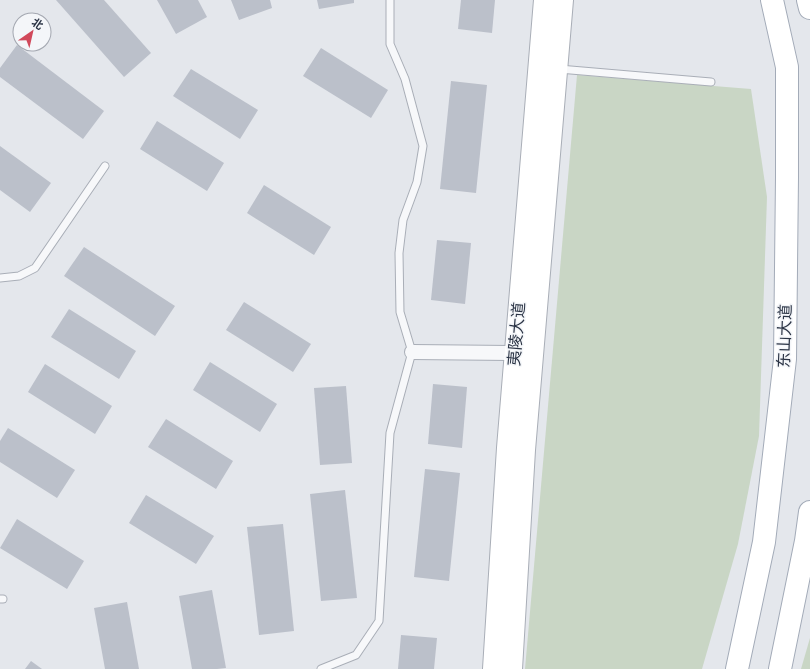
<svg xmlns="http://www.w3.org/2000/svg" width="810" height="669" viewBox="0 0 810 669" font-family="Jost,'Noto Sans SC',sans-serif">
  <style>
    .green { fill: #c9d6c5 }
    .building { fill: #bbc0ca }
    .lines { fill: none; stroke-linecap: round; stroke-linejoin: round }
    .service-casing { stroke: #a9aeb7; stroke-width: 9 }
    .minor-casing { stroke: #a9aeb7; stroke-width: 16 }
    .secondary-casing { stroke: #a9aeb7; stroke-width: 22 }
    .primary-casing { stroke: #a3abb8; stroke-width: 24 }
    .service { stroke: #f7f8fa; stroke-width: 7 }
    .minor { stroke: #f7f8fa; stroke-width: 14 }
    .secondary { stroke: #fff; stroke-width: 20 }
    .primary { stroke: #fff; stroke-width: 22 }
    .labels { text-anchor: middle; stroke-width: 3; stroke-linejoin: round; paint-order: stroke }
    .street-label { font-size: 16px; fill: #2b3445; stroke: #f4f6f9 }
  </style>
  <rect width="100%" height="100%" fill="#e4e7ec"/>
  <g class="green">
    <polygon points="577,75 751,89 767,197 759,436 738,544 702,669 525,669"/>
    <polygon points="810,638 810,669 801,669"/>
  </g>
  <g class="building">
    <polygon points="56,0 104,0 151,53 124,77"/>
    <polygon points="157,0 198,0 207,17 176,34"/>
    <polygon points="231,0 270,0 272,8 239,20"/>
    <polygon points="317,0 354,0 354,3 319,9"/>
    <polygon points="461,0 495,0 492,33 458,29"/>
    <polygon points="17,45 104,111 83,139 0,77 0,68"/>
    <polygon points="321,48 388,90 371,118 303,76"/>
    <polygon points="191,69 258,110 240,139 173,96"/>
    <polygon points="451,81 487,85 476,193 440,189"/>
    <polygon points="157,121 224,163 207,191 140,149"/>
    <polygon points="0,146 51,183 30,212 0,190"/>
    <polygon points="264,185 331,227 314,255 247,213"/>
    <polygon points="437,240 471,243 465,304 431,300"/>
    <polygon points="84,247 175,306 155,336 64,276"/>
    <polygon points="244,302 311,344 293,372 226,330"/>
    <polygon points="69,309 136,351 119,379 51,337"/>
    <polygon points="210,362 277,404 260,432 193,390"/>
    <polygon points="45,364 112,406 95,434 28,392"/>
    <polygon points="433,384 467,387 462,448 428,444"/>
    <polygon points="346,386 352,463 320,465 314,388"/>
    <polygon points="166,419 233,461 216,489 148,447"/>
    <polygon points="8,428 75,470 57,498 0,462 0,441"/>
    <polygon points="425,469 460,473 449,581 414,577"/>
    <polygon points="345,490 357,598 321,601 310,494"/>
    <polygon points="146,495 214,536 196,564 129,523"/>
    <polygon points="17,519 84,561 67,589 0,548"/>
    <polygon points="283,524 294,631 259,635 247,527"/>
    <polygon points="212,590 226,668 217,669 192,669 179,596"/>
    <polygon points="127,602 139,669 105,669 94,608"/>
    <polygon points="401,635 437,638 434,669 398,669"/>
    <polygon points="31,661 42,669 25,669"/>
  </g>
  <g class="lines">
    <defs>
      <g id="service">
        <polyline points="559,69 711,82"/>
        <polyline points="0,278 19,276 35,268 105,166"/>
        <polyline points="0,599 3,599"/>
        <polyline points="321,669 356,655 379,621 390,433 412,352 400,312 399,253 403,220 417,182 423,146 405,79 390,44 390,0"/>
      </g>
      <polyline id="minor" points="412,352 512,353 515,352"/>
      <g id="secondary">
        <polyline points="493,669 507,448 544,0"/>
        <polyline points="512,669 525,450 563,0"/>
      </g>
      <g id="primary">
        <polyline points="808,0 810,8"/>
        <polyline points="737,669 764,542 785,359 787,177 787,67 772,0"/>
        <polyline points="780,669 806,541 810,512"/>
      </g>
    </defs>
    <use href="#service" class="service-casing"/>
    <use href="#minor" class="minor-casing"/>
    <use href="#secondary" class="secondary-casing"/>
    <use href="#primary" class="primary-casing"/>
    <use href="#service" class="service"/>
    <use href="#minor" class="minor"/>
    <use href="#secondary" class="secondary"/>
    <use href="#primary" class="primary"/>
  </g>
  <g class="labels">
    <g class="street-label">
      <text transform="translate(516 334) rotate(-85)" y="6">夷陵大道</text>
      <text transform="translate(784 336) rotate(-88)" y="6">东山大道</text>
    </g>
  </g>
  <g transform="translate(32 32) rotate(34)"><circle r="19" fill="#f4f6f9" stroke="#a4a8b1"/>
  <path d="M0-3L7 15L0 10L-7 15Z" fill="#d1495b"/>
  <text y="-6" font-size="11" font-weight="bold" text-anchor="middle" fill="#2b3445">北</text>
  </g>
</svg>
